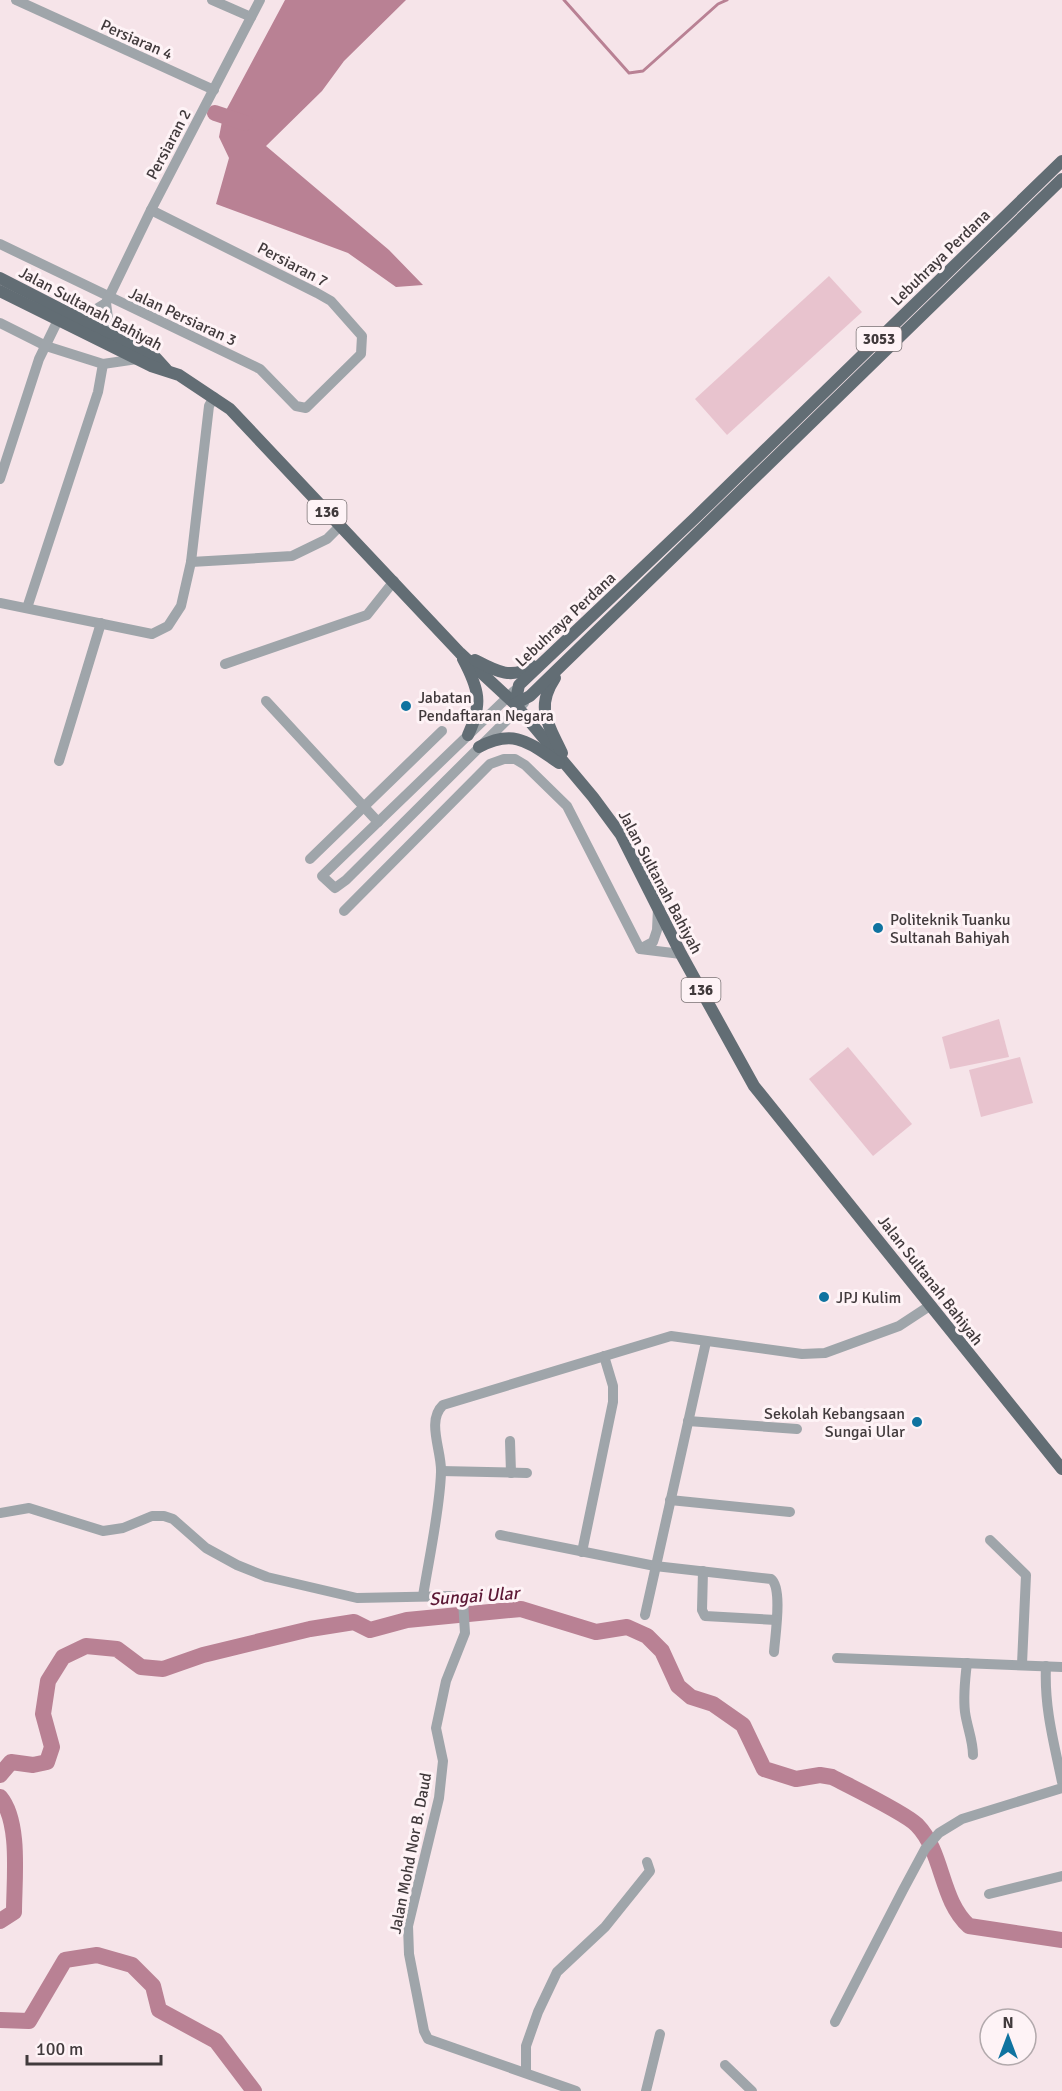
<svg xmlns="http://www.w3.org/2000/svg" width="1062" height="2091" viewBox="0 0 1062 2091" font-family="Signika,sans-serif">
  <style>
    .green { fill: #e8c3ce }
    .water { fill: #b98194 }
    .lines { fill: none; stroke-linecap: round; stroke-linejoin: round }
    .stream { stroke: #b98194; stroke-width: 3 }
    .river { stroke: #b98194; stroke-width: 16 }
    .minor { stroke: #9fa5aa; stroke-width: 10 }
    .major { stroke: #626d74; stroke-width: 12 }
    .poi-dot { fill: #0f73a0; stroke: #fef3f6; stroke-width: 2 }
    .labels { text-anchor: middle; stroke-width: 6; stroke-linejoin: round; paint-order: stroke }
    .shield { fill: #fef3f6; stroke: #7a7274; stroke-width: 1.5 }
    .shield-label { font-size: 15px; font-weight: bold; fill: #413a3c }
    .street-label { font-size: 16px; fill: #413a3c; stroke: #fef3f6 }
    .poi-label { font-size: 16px; fill: #413a3c; stroke: #fef3f6; text-anchor: start }
    .water-label { font-size: 18px; font-style: italic; fill: #5c1835; stroke: #fef3f6 }
  </style>
  <rect width="100%" height="100%" fill="#f6e4e9"/>
  <g class="green">
    <polygon points="829,276 862,312 727,435 695,399"/>
    <polygon points="999,1019 1009,1057 950,1069 942,1037"/>
    <polygon points="848,1047 912,1124 873,1156 809,1079"/>
    <polygon points="1020,1057 1033,1103 981,1117 969,1070"/>
  </g>
  <polygon class="water" points="285,0 406,0 344,61 322,91 266,146 389,250 423,285 396,287 348,253 216,204 229,158 219,137 223,116"/>
  <g class="lines">
    <polyline class="stream" points="564,0 629,73 643,71 718,4 727,0"/>
    <g class="river">
      <polyline points="215,113 245,123"/>
      <path d="M 0,1775 L 11,1762 L 33,1765 L 47,1762 L 52,1747 L 43,1714 L 48,1681 L 63,1657 L 86,1646 L 117,1649 L 141,1667 L 163,1669 L 203,1655 L 310,1629 L 354,1622 L 370,1630 L 407,1620 L 521,1609 L 596,1632 L 627,1627 L 647,1636 L 662,1651 L 678,1686 L 691,1697 L 713,1704 L 743,1725 L 764,1769 L 796,1779 L 820,1775 L 832,1777 C 851,1787 905,1813 917,1825 C 944,1853 940,1900 969,1926 L 1062,1940"/>
      <path d="M 0,1797 C 21,1822 14,1880 14,1912 L 0,1921"/>
      <polyline points="0,2020 29,2021 65,1960 97,1955 132,1965 153,1986 159,2010 216,2041 254,2091"/>
    </g>
    <g class="minor">
      <polyline points="16,0 214,90"/>
      <polyline points="212,0 251,17"/>
      <polyline points="0,244 260,369 296,406 306,408 361,354 362,336 331,301 317,293 151,210"/>
      <polyline points="70,313 88,314 106,303"/>
      <polyline points="0,323 46,346 103,364 98,392 27,608"/>
      <polyline points="118,338 109,326 106,303 151,210 260,0"/>
      <polyline points="103,364 137,359"/>
      <polyline points="0,479 39,359 58,320"/>
      <polyline points="191,562 292,556 327,539 340,526"/>
      <polyline points="0,603 152,634 168,626 181,606 191,562 209,406 214,397"/>
      <polyline points="225,664 367,615 394,581"/>
      <polyline points="514,691 322,876 335,888 346,880 524,703"/>
      <polyline points="266,701 378,822"/>
      <polyline points="59,761 101,623"/>
      <polyline points="310,859 442,731"/>
      <polyline points="658,908 657,930 653,942 640,949 681,954"/>
      <polyline points="344,911 490,764 504,759 515,759 525,765 567,806 640,949"/>
      <polyline points="688,1421 797,1429"/>
      <polyline points="510,1441 511,1473"/>
      <polyline points="441,1471 527,1473"/>
      <polyline points="670,1500 790,1512"/>
      <polyline points="0,1513 29,1508 103,1531 123,1528 152,1516 164,1516 173,1519 206,1548 237,1565 267,1577 357,1598 455,1596 463,1601 465,1633 446,1681 436,1728 443,1761 439,1798 408,1926 409,1954 424,2031 428,2039 576,2091"/>
      <path d="M 500,1535 L 655,1566 L 771,1579 C 783,1588 775,1636 774,1652"/>
      <polyline points="990,1540 1026,1575 1022,1664"/>
      <polyline points="582,1552 613,1402 613,1386 604,1356"/>
      <polyline points="703,1571 702,1610 705,1616 776,1620"/>
      <path d="M 423,1596 C 429,1558 440,1509 441,1472 C 442,1451 426,1421 443,1405 L 671,1336 L 802,1354 L 825,1353 L 899,1326 L 931,1305"/>
      <polyline points="645,1615 706,1342"/>
      <polyline points="837,1658 1062,1667"/>
      <path d="M 967,1663 C 965,1679 963,1695 965,1712 C 967,1727 973,1740 973,1755"/>
      <path d="M 1046,1666 C 1044,1707 1054,1743 1062,1782"/>
      <polyline points="989,1894 1062,1876"/>
      <polyline points="835,2022 903,1890 925,1849 939,1833 962,1819 1062,1788"/>
      <polyline points="725,2065 752,2091"/>
      <polyline points="526,2071 526,2046 538,2012 557,1972 605,1927 650,1871 647,1862"/>
      <polyline points="646,2091 660,2034"/>
    </g>
    <g class="major">
      <polyline points="0,278 156,358 166,369"/>
      <polyline points="0,291 151,366 179,375 230,409 460,653 515,704 593,797 621,835 681,954 754,1086 1062,1469"/>
      <path d="M 463,659 C 479,689 483,704 468,735"/>
      <path d="M 475,660 C 496,671 511,680 533,666"/>
      <path d="M 555,678 C 535,708 548,723 562,753"/>
      <polyline points="515,704 519,685 696,517 1062,161"/>
      <polyline points="515,704 530,696 1062,179"/>
      <path d="M 479,747 C 515,728 529,743 559,763"/>
    </g>
  </g>
  <g class="poi-dot">
    <circle cx="406" cy="706" r="6"/>
    <circle cx="878" cy="928" r="6"/>
    <circle cx="824" cy="1297" r="6"/>
    <circle cx="917" cy="1422" r="6"/>
  </g>
  <g class="labels">
    <g class="shield">
      <rect x="856.5" y="327" width="45" height="24" rx="4.5"/>
      <rect x="307.5" y="500" width="39" height="24" rx="4.5"/>
      <rect x="681.5" y="978" width="39" height="24" rx="4.5"/>
    </g>
    <g class="shield-label">
      <text x="879" y="344">3053</text>
      <text x="327" y="517">136</text>
      <text x="701" y="995">136</text>
    </g>
    <g class="street-label">
      <text transform="translate(137 39) rotate(24)" y="6">Persiaran 4</text>
      <text transform="translate(168 144) rotate(-62)" y="6">Persiaran 2</text>
      <text transform="translate(940 257) rotate(-44)" y="6">Lebuhraya Perdana</text>
      <text transform="translate(293 264) rotate(28)" y="6">Persiaran 7</text>
      <text transform="translate(91 308) rotate(28)" y="6">Jalan Sultanah Bahiyah</text>
      <text transform="translate(183 316) rotate(25)" y="6">Jalan Persiaran 3</text>
      <text transform="translate(565 619) rotate(-43)" y="6">Lebuhraya Perdana</text>
      <text transform="translate(661 882) rotate(62)" y="6">Jalan Sultanah Bahiyah</text>
      <text transform="translate(931 1280) rotate(52)" y="6">Jalan Sultanah Bahiyah</text>
      <text transform="translate(410 1853) rotate(-79)" y="6">Jalan Mohd Nor B. Daud</text>
    </g>
    <g class="poi-label">
      <text x="418" y="703">Jabatan<tspan x="418" dy="18">Pendaftaran Negara</tspan></text>
      <text x="890" y="925">Politeknik Tuanku<tspan x="890" dy="18">Sultanah Bahiyah</tspan></text>
      <text x="836" y="1303">JPJ Kulim</text>
      <text x="905" y="1419" text-anchor="end">Sekolah Kebangsaan<tspan x="905" dy="18">Sungai Ular</tspan></text>
    </g>
    <g class="water-label">
      <text transform="translate(474 1596) rotate(-4)" y="6">Sungai Ular</text>
    </g>
  </g>
  <g transform="translate(1008 2037)"><circle r="28" fill="#fef3f6" stroke="#b2a9ac" stroke-width="1.5"/>
  <path d="M0-4.5L10 22L0 15L-10 22Z" fill="#0f73a0"/>
  <text y="-9" font-size="16" font-weight="bold" text-anchor="middle" fill="#413a3c">N</text>
  </g>
  <path d="M27 2055v9h134v-9" fill="none" stroke="#413a3c" stroke-width="3"/>
  <text x="36" y="2055" font-size="18" fill="#413a3c" stroke="#fef3f6" stroke-width="4.5" paint-order="stroke">100 m</text>
</svg>
